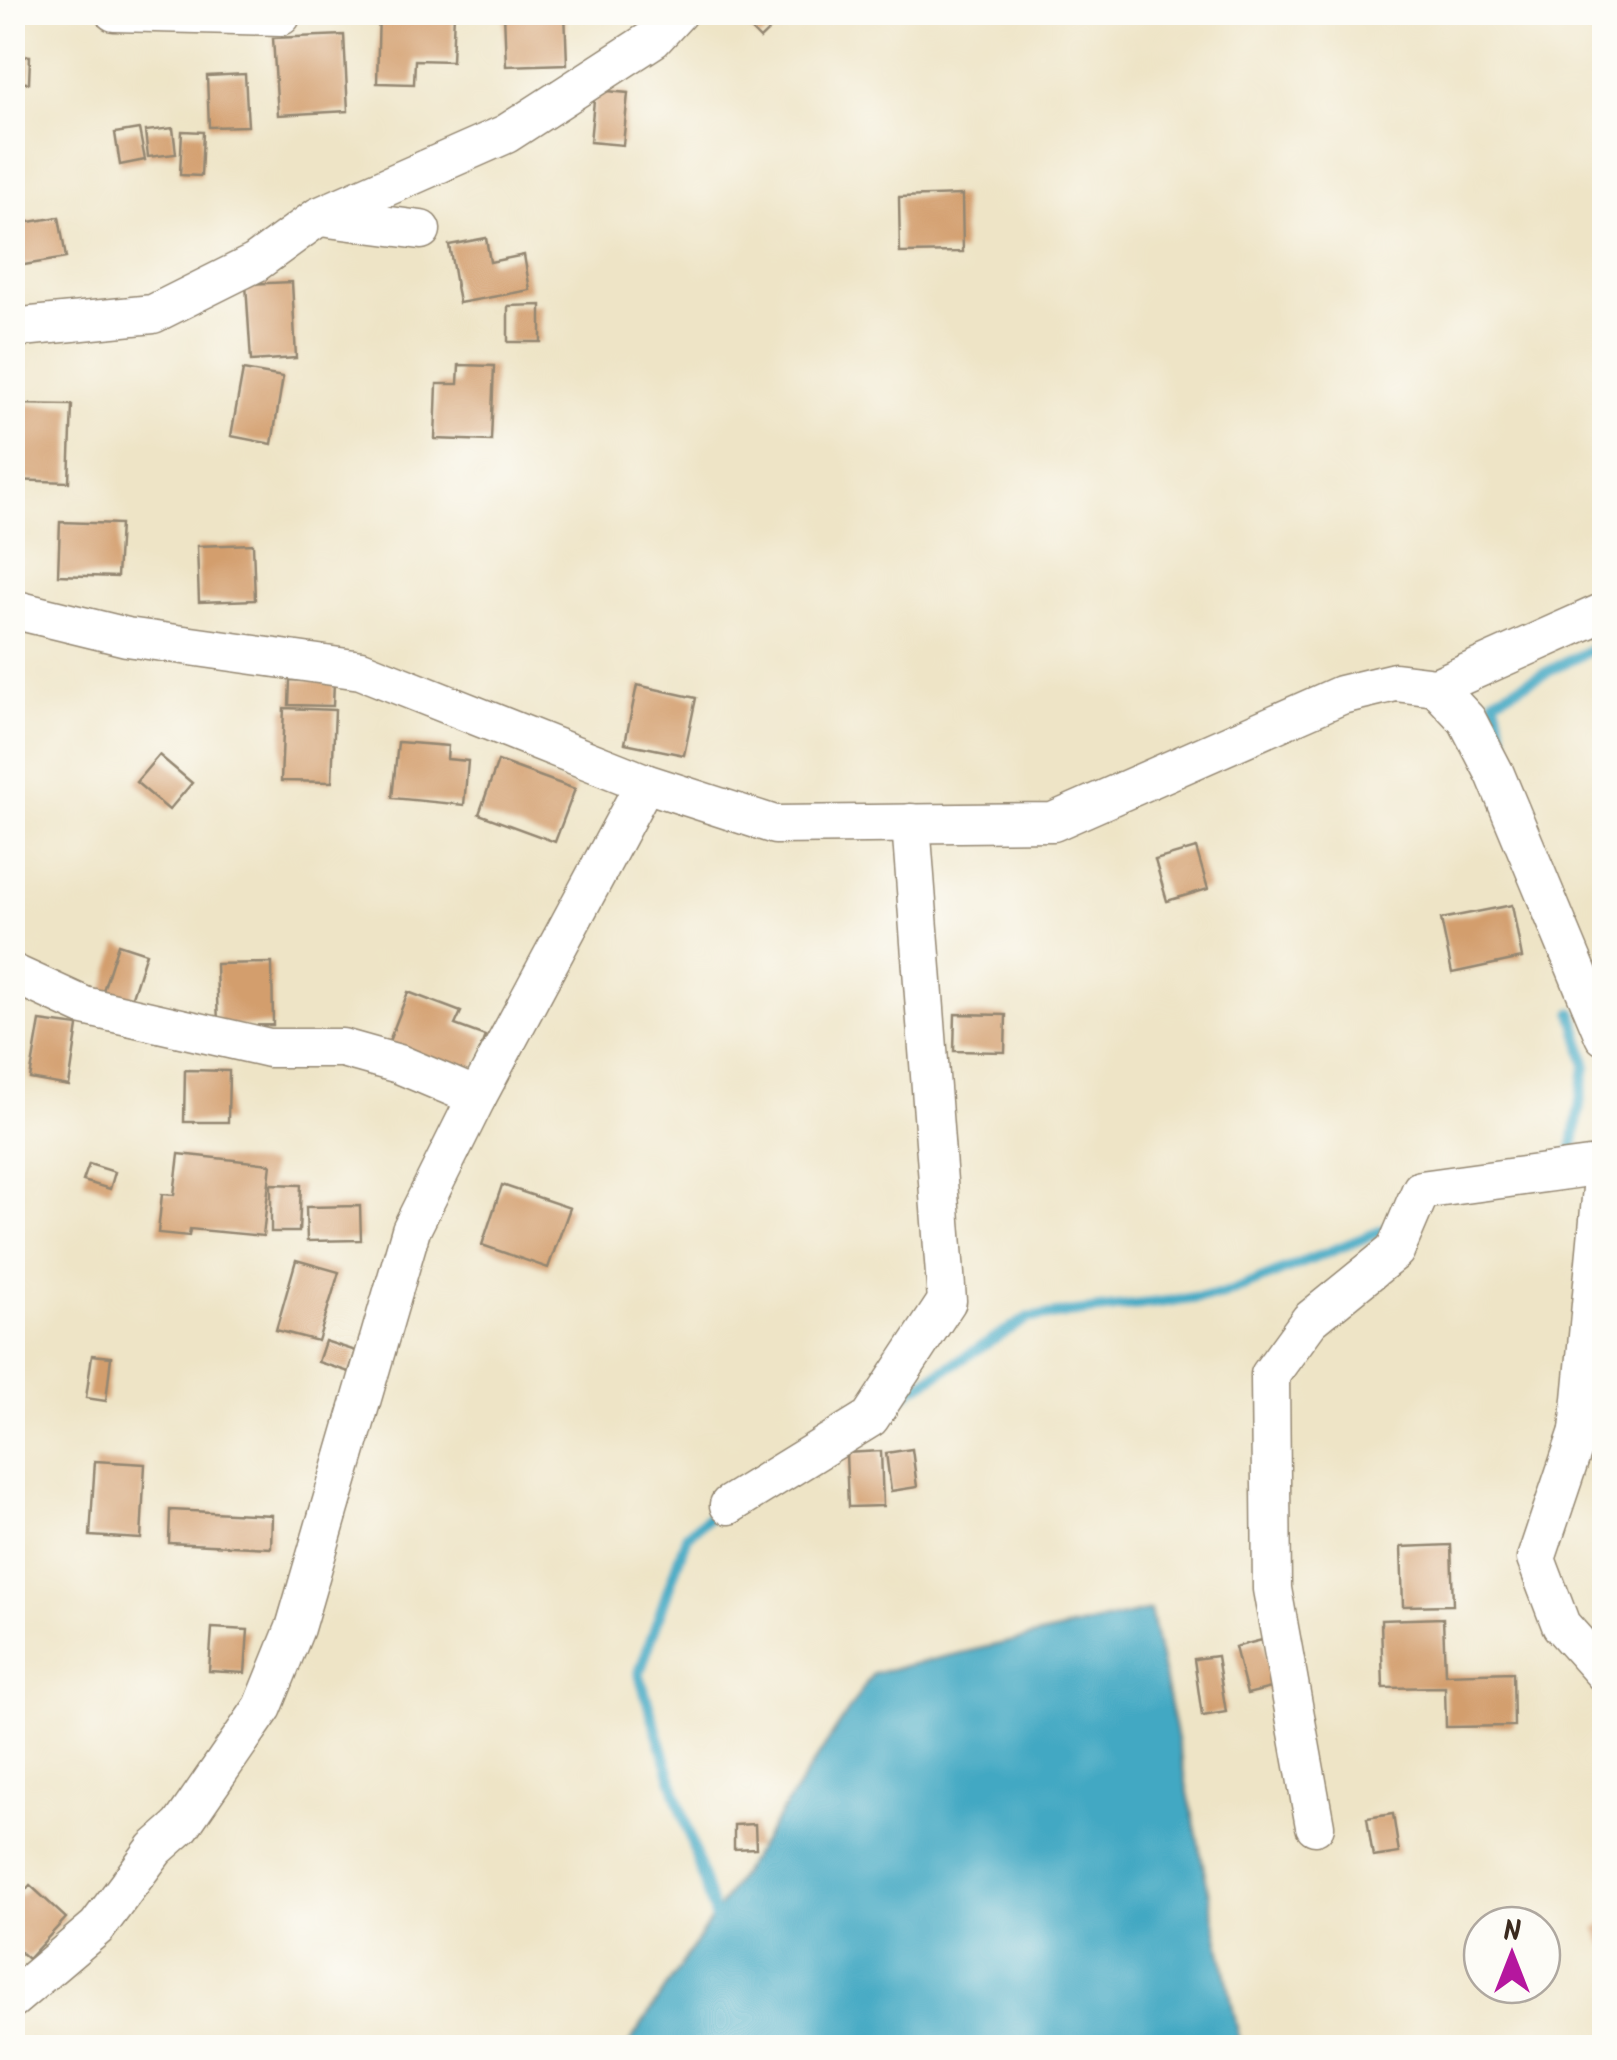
<svg xmlns="http://www.w3.org/2000/svg" width="1617" height="2060" viewBox="0 0 1617 2060" font-family="Kalam,sans-serif">
  <style>
    .water { fill: #43a8c3; stroke: #3f6970; stroke-width: 2.5 }
    .lines { fill: none; stroke-linecap: round; stroke-linejoin: round }
    .stream { stroke: #43a8c3; stroke-width: 11 }
    .building { fill: #d39e6d }
    .minor-casing { stroke: #948772; stroke-width: 41 }
    .minor { stroke: #fff; stroke-width: 38 }
  </style>
  <rect width="100%" height="100%" fill="#fdfcf7"/>
  <filter id="ink" filterUnits="userSpaceOnUse"><feTurbulence type="fractalNoise" baseFrequency=".01" numOctaves="2"/><feDisplacementMap in="SourceGraphic" scale="20" xChannelSelector="R" yChannelSelector="G"/><feConvolveMatrix kernelMatrix="1 2 1 2 8 2 1 2 1" color-interpolation-filters="sRGB"/></filter>
  <filter id="wash" filterUnits="userSpaceOnUse"><feTurbulence type="fractalNoise" baseFrequency=".0048" numOctaves="4" result="noise"/><feDisplacementMap in="SourceGraphic" scale="40" xChannelSelector="R" yChannelSelector="G"/><feGaussianBlur stdDeviation="2.25" result="paint"/><feColorMatrix in="noise" values="0 0 0 0 0 0 0 0 0 0 0 0 0 0 0 0 0 1.4 0 .05"/><feComposite in="paint" operator="in"/></filter>
  <g filter="url(#wash)">
    <rect width="100%" height="100%" fill="#eee4c6"/>
    <polygon class="water" points="1150,1610 1239,2037 1232,2047 627,2047 873,1673"/>
    <g class="lines">
      <g class="stream">
        <polyline points="1508,755 1494,699 1604,643"/>
        <polyline points="1570,1166 1586,1064 1573,1013"/>
        <polyline points="897,1399 1028,1318 1222,1295 1396,1225"/>
        <polyline points="718,1927 639,1674 687,1535 725,1504"/>
      </g>
    </g>
    <g id="blocks">
      <g class="building">
        <polygon points="379,12 454,12 452,61 415,60 414,84 377,83"/>
        <polygon points="504,12 565,12 567,64 506,66"/>
        <polygon points="738,12 780,12 784,16 760,39 736,14"/>
        <polygon points="344,35 348,111 278,115 273,38"/>
        <polygon points="12,55 30,56 29,83 12,82"/>
        <polygon points="245,74 248,126 209,127 207,76"/>
        <polygon points="595,90 628,93 623,145 590,142"/>
        <polygon points="173,128 176,154 148,157 145,131"/>
        <polygon points="139,129 145,160 120,165 115,133"/>
        <polygon points="182,131 203,132 201,176 180,175"/>
        <polygon points="962,195 963,252 900,253 899,197"/>
        <polygon points="59,217 66,258 12,267 12,225"/>
        <polygon points="486,238 490,262 524,255 530,290 459,303 449,245"/>
        <polygon points="292,282 296,358 251,361 246,284"/>
        <polygon points="541,305 541,342 508,342 508,306"/>
        <polygon points="459,365 494,366 491,441 435,439 437,384 458,384"/>
        <polygon points="243,370 283,377 272,444 231,436"/>
        <polygon points="12,404 72,405 69,482 12,480"/>
        <polygon points="60,522 120,524 117,577 58,575"/>
        <polygon points="253,544 255,600 199,602 197,546"/>
        <polygon points="290,680 334,681 333,706 289,705"/>
        <polygon points="637,685 696,698 684,755 625,743"/>
        <polygon points="284,708 335,710 332,782 281,781"/>
        <polygon points="398,742 448,746 447,759 468,761 464,805 392,798"/>
        <polygon points="159,755 192,783 169,810 136,782"/>
        <polygon points="498,761 575,789 555,842 479,814"/>
        <polygon points="1196,848 1208,889 1167,901 1155,860"/>
        <polygon points="1512,905 1522,958 1452,973 1441,919"/>
        <polygon points="118,944 146,953 128,1009 100,1000"/>
        <polygon points="272,963 273,1025 218,1026 216,964"/>
        <polygon points="408,992 461,1012 455,1025 485,1036 470,1075 388,1044"/>
        <polygon points="955,1014 1006,1015 1005,1052 954,1051"/>
        <polygon points="40,1021 78,1026 69,1086 30,1079"/>
        <polygon points="185,1070 229,1071 228,1122 184,1122"/>
        <polygon points="179,1154 271,1164 263,1236 190,1229 189,1236 158,1233 162,1194 174,1195"/>
        <polygon points="89,1164 115,1172 110,1189 83,1181"/>
        <polygon points="271,1184 301,1185 299,1232 271,1232"/>
        <polygon points="502,1185 570,1208 548,1268 482,1245"/>
        <polygon points="360,1206 361,1240 307,1241 306,1207"/>
        <polygon points="296,1260 339,1272 318,1341 276,1330"/>
        <polygon points="325,1341 356,1351 349,1372 318,1362"/>
        <polygon points="92,1355 111,1357 106,1401 86,1398"/>
        <polygon points="912,1449 917,1487 891,1491 886,1453"/>
        <polygon points="881,1451 883,1506 848,1507 846,1453"/>
        <polygon points="95,1461 145,1464 141,1539 90,1536"/>
        <polygon points="170,1510 272,1515 271,1548 169,1543"/>
        <polygon points="1451,1545 1453,1605 1403,1606 1401,1547"/>
        <polygon points="1443,1618 1445,1674 1513,1672 1514,1726 1446,1727 1445,1687 1383,1688 1381,1620"/>
        <polygon points="212,1628 248,1630 245,1673 209,1671"/>
        <polygon points="1262,1640 1275,1687 1247,1694 1235,1647"/>
        <polygon points="1217,1656 1226,1712 1202,1716 1194,1659"/>
        <polygon points="1393,1814 1399,1853 1373,1857 1367,1818"/>
        <polygon points="755,1824 756,1848 734,1849 734,1825"/>
        <polygon points="30,1885 66,1918 28,1959 12,1945 12,1889 20,1896"/>
        <polygon points="1604,1923 1604,1947 1595,1928"/>
      </g>
    </g>
  </g>
  <g filter="url(#ink)">
    <use href="#blocks" fill-opacity="0" stroke="#948772" stroke-width="2.5"/>
    <g class="lines">
      <defs>
        <g id="minor">
          <polyline points="114,12 281,16"/>
          <polyline points="320,217 421,230"/>
          <polyline points="12,328 153,314 255,263 318,217 506,134 653,39 678,12"/>
          <polyline points="12,609 127,637 361,670 645,783 775,825 1053,822 1341,695 1395,682 1436,687 1467,720 1495,774 1604,1036"/>
          <polyline points="1436,687 1604,612"/>
          <polyline points="12,973 84,1006 269,1048 342,1048 399,1064 477,1097"/>
          <polyline points="1604,1167 1579,1431 1604,1441"/>
          <polyline points="1579,1431 1536,1559 1561,1625 1604,1673"/>
          <polyline points="729,1505 870,1418 947,1301 911,823"/>
          <polyline points="1315,1826 1272,1589 1270,1375 1310,1320 1395,1251 1421,1190 1604,1165"/>
          <polyline points="12,1999 97,1927 155,1849 181,1826 263,1707 295,1628 411,1230 477,1097 645,783"/>
        </g>
      </defs>
      <use href="#minor" class="minor-casing"/>
      <use href="#minor" class="minor"/>
    </g>
  </g>
  <rect width="1617" height="2060" fill="none" stroke="#fdfcf7" stroke-width="50"/>
  <g transform="translate(1512 1955)"><circle r="48" fill="#fdfcf7" stroke="#afa8a0" stroke-width="2.5"/>
  <path d="M0-8L18 38L0 25L-18 38Z" fill="#b5179e"/>
  <text y="-15" font-size="28" font-weight="bold" text-anchor="middle" fill="#3b2a1e">N</text>
  </g>
</svg>
